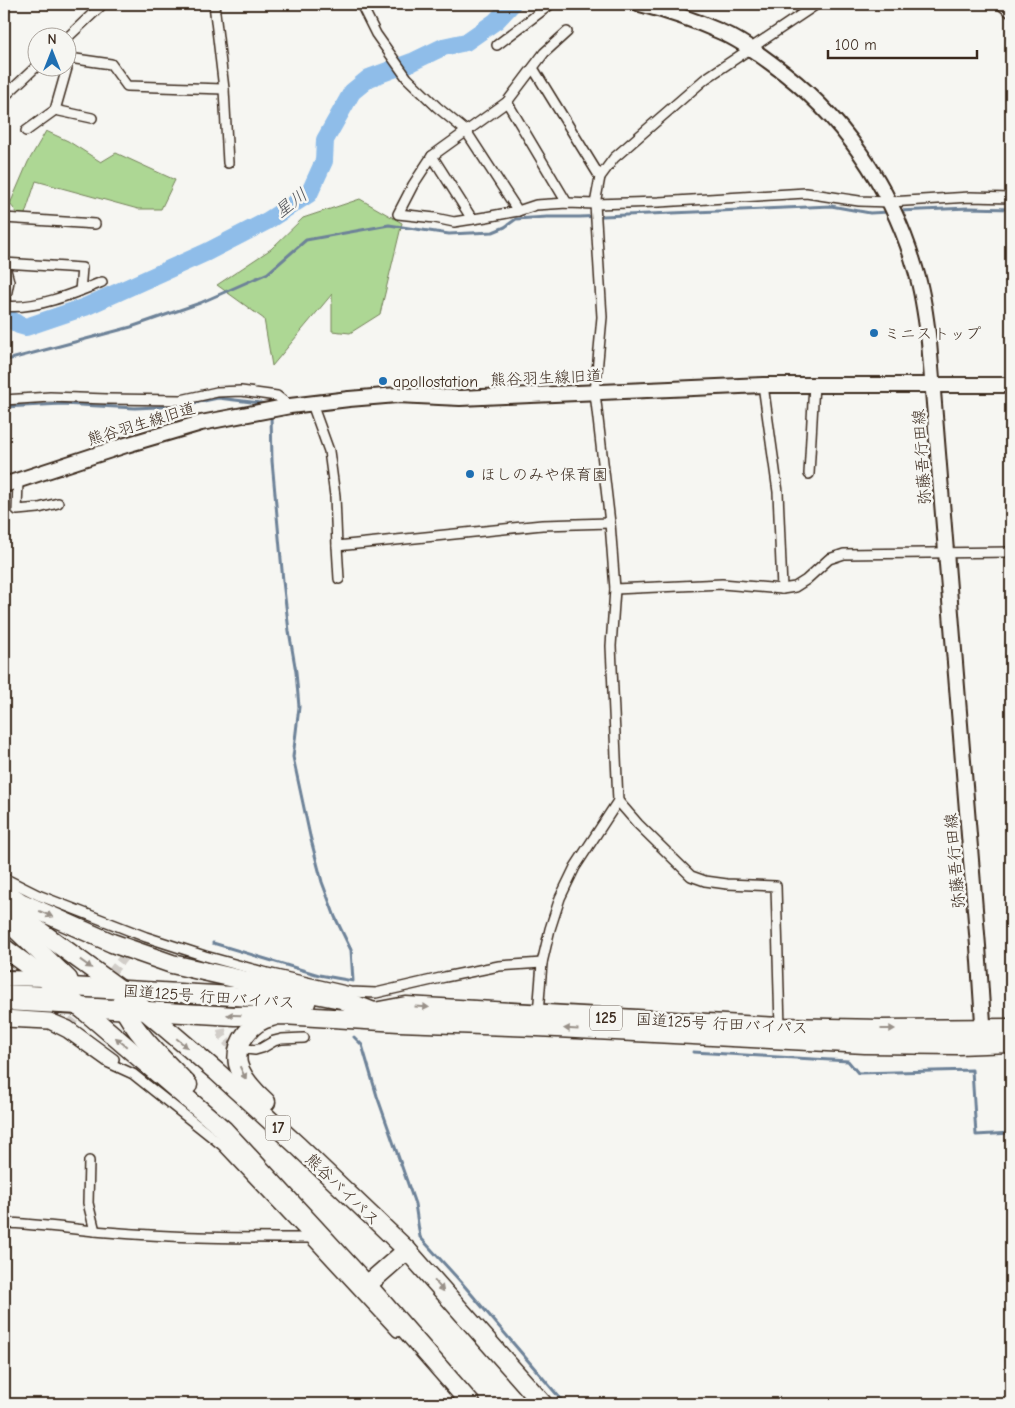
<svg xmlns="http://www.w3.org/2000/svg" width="1015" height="1408" viewBox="0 0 1015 1408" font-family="'Comic Neue','Klee One',sans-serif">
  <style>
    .green { fill: #add794; stroke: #748059 }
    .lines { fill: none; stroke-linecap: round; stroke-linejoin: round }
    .stream { stroke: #6d8298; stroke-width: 3 }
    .river { stroke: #8fbde9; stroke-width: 18 }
    .street-tunnel { stroke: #d1cdc8; stroke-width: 9; stroke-dasharray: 9 4.5; stroke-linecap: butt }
    .street-casing { stroke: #3b2a1e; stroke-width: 12 }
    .secondary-casing { stroke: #3b2a1e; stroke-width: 18 }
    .highway-casing { stroke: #3b2a1e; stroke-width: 21 }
    .street { stroke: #f6f6f2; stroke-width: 9 }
    .secondary { stroke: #f6f6f2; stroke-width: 14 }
    .highway { stroke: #f6f6f2; stroke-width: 18 }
    .oneway { fill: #989088 }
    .poi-dot { fill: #1f6fb2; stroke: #f6f6f2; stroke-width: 2 }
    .labels { text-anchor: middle; stroke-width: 5; stroke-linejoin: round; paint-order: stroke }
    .shield { fill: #f6f6f2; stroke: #73675e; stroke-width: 1 }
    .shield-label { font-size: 15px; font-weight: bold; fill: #3b2a1e }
    .poi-label { font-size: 16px; fill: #3b2a1e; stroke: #f6f6f2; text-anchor: start }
    .street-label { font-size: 16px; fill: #3b2a1e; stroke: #f6f6f2 }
    .water-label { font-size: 18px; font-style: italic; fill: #54565b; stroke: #f6f6f2 }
  </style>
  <rect width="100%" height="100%" fill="#f6f6f2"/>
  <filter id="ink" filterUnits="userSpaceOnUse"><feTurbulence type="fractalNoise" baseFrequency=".02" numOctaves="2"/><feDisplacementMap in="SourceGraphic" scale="10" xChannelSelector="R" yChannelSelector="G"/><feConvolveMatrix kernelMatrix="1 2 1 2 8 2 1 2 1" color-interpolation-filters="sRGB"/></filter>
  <g filter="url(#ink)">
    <g class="green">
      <polygon points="46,131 68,141 101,162 116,153 175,180 161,209 138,209 36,181 23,220 10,204 28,162"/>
      <polygon points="360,199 402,223 380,314 350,333 332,331 332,294 272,366 264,319 217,285 271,249 303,218"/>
    </g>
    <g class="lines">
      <g class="stream">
        <polyline points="898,211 969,208 1011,209"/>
        <polyline points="4,359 7,360 131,327 200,303 268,273 306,240 389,225 449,234 493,232 505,227 516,219 547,217 580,217 831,206 870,213 889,212"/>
        <polyline points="4,407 62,404 135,408 180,406 218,398 269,404"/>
        <polyline points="213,943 319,975 353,981 351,950 335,917 322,882 310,836 293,757 299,707 296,672 289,631 283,581 272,461 271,414"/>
        <polyline points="354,1037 362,1045 377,1096 415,1204 420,1237 461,1282 565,1404"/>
        <polyline points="693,1052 848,1061 858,1073 972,1070 976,1135 1011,1133"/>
      </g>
      <polyline class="river" points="4,315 19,325 26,327 85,307 207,252 267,221 309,194 324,161 325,140 352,92 369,78 412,62 443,47 466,42 496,21 512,4"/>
      <g class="street-tunnel">
        <polyline points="208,963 223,1037 228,1043 241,1047"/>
        <polyline points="69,1026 138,939"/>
      </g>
      <defs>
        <g id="street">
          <polyline points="214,4 224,89 228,163"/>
          <polyline points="361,4 376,34 407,78 437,107 466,131 518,211 536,205 567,203 595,204 659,202 806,193 859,201 890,202 970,197 1011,198"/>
          <polyline points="1000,4 1011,13"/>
          <polyline points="67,38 103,4"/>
          <polyline points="497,45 551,4"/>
          <polyline points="68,55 69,58 111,64 127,86 224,89"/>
          <polyline points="533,68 600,177"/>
          <polyline points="4,97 38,65"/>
          <polyline points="507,102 544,53 567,32"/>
          <polyline points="55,110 92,118"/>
          <polyline points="26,131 55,110 67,68"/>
          <polyline points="432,156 472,219"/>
          <polyline points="518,211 486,217 454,222 435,218 398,214 413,185 432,156 507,102 567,203"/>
          <polyline points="4,218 95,224"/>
          <path d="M 4,263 L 9,281 L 4,306 C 34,310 75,293 102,282"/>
          <polyline points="4,263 82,268 80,291"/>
          <polyline points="763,385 778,492 782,589"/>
          <polyline points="4,400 50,397 107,399 181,400 217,392 241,391 277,396 290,406"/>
          <polyline points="312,404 329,451 335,496 337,546 542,525 610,523"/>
          <polyline points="809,474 814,384"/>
          <polyline points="18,481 17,510 39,508 58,503"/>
          <polyline points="337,546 339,579"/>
          <polyline points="615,589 722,584 782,589 795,587 806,580 829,559 844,554 1011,552"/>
          <polyline points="618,801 638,824 691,876 705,881 727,884 776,886 780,1027"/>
          <polyline points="4,878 38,895 146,937 205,956 267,973 350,992 376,993 445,977 499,966 542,963"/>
          <polyline points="538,1014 542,963 550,929 560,898 575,867 618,801 611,646 615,589 610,523 595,393 602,317 595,204 600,177 614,158 705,79 817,4"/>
          <polyline points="4,1015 50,1018 69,1026 114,1059"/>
          <polyline points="4,1022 49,1024 67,1033 109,1063 133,1074 222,1145 310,1238"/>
          <polyline points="246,1049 255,1050 262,1048 274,1041 282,1039 304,1038"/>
          <polyline points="89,1161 88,1203 95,1231"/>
          <path d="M 4,1223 C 38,1224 72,1229 107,1232 C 174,1238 242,1238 310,1238 L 397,1332"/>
        </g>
        <g id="secondary">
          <path d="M 640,4 C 667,11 694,20 719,31 C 738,39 755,51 771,63 C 842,114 892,187 916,271 C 923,294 926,318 929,342 L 978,946 L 984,1038"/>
          <polyline points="4,485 126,445 201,423 290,406 349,399 397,395 460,398 763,385 1011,385"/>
          <polyline points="4,978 46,979"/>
          <polyline points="4,992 70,995"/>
          <polyline points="4,1003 79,1007"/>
        </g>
        <g id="highway">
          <polyline points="4,891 20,902 112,943 172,964 243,980 341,999 374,1012"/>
          <polyline points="4,905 121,990 217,1072 298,1146 407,1250 543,1404"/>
          <polyline points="4,918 68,979 71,987"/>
          <polyline points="4,948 46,979 93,1018 224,1130 367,1285 471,1404"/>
          <polyline points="51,981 71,987 251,997 306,1003"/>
          <path d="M 121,1003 C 134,1033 166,1062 188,1085"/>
          <polyline points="79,1007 235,1016 282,1015 399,1022 537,1027 865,1044 958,1045 1011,1043"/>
          <polyline points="374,1012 406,1006 780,1027 881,1029 1011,1028"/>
          <path d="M 266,1102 C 255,1092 242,1079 238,1064 C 234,1042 252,1021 272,1017"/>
          <polyline points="367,1285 407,1250"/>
        </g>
      </defs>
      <use href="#street" class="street-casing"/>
      <use href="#secondary" class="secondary-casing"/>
      <use href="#highway" class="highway-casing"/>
      <use href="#street" class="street"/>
      <use href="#secondary" class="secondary"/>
      <use href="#highway" class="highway"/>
    </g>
    <defs><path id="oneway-solid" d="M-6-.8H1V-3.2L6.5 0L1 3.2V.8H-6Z" transform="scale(1.25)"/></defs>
    <g class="oneway">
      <use href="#oneway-solid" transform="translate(46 914) rotate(24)"/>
      <use href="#oneway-solid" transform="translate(86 964) rotate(36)"/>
      <use href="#oneway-solid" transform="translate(422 1007) rotate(4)"/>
      <use href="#oneway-solid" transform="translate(234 1015) rotate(-179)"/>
      <use href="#oneway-solid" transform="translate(571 1029) rotate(-177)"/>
      <use href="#oneway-solid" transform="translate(888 1029)"/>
      <use href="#oneway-solid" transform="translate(121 1042) rotate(-140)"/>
      <use href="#oneway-solid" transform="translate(182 1043) rotate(40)"/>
      <use href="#oneway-solid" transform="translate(243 1073) rotate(64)"/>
      <use href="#oneway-solid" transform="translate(439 1286) rotate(49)"/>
    </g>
  </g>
  <g class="poi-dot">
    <circle cx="874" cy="333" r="5"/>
    <circle cx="383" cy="381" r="5"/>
    <circle cx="470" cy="474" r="5"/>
  </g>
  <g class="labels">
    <g class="shield">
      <rect x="590" y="1005.5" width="32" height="25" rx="4"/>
      <rect x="265.5" y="1115.5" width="25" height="25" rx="4"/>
    </g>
    <g class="shield-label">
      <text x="606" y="1023">125</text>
      <text x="278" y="1133">17</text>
    </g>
    <g class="poi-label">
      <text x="884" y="339">ミニストップ</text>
      <text x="393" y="387">apollostation</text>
      <text x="480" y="480">ほしのみや保育園</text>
    </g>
    <g class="street-label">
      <text transform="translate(546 377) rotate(-2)" y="6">熊谷羽生線旧道</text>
      <text transform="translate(141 423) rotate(-17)" y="6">熊谷羽生線旧道</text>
      <text transform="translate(921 457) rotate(-94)" y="6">弥藤吾行田線</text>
      <text transform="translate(954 861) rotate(-95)" y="6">弥藤吾行田線</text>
      <text transform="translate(209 996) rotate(4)" y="6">国道125号 行田バイパス</text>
      <text transform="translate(722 1023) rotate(3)" y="6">国道125号 行田バイパス</text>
      <text transform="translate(343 1189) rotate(44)" y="6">熊谷バイパス</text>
    </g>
    <g class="water-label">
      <text transform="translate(291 203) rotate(-37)" y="6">星川</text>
    </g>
  </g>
  <rect width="1015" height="1408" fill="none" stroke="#f6f6f2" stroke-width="20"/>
  <rect x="10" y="10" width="995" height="1388" fill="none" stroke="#3b2a1e" stroke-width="2" filter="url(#ink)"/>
  <g transform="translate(52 52)"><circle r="24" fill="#f6f6f2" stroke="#aba49d"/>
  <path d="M0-4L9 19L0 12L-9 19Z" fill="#1f6fb2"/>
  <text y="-8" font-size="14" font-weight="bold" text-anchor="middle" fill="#3b2a1e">N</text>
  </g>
  <path d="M828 50v8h149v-8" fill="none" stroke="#3b2a1e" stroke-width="2.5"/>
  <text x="835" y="50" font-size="15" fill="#3b2a1e" stroke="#f6f6f2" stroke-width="4" paint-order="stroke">100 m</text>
</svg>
